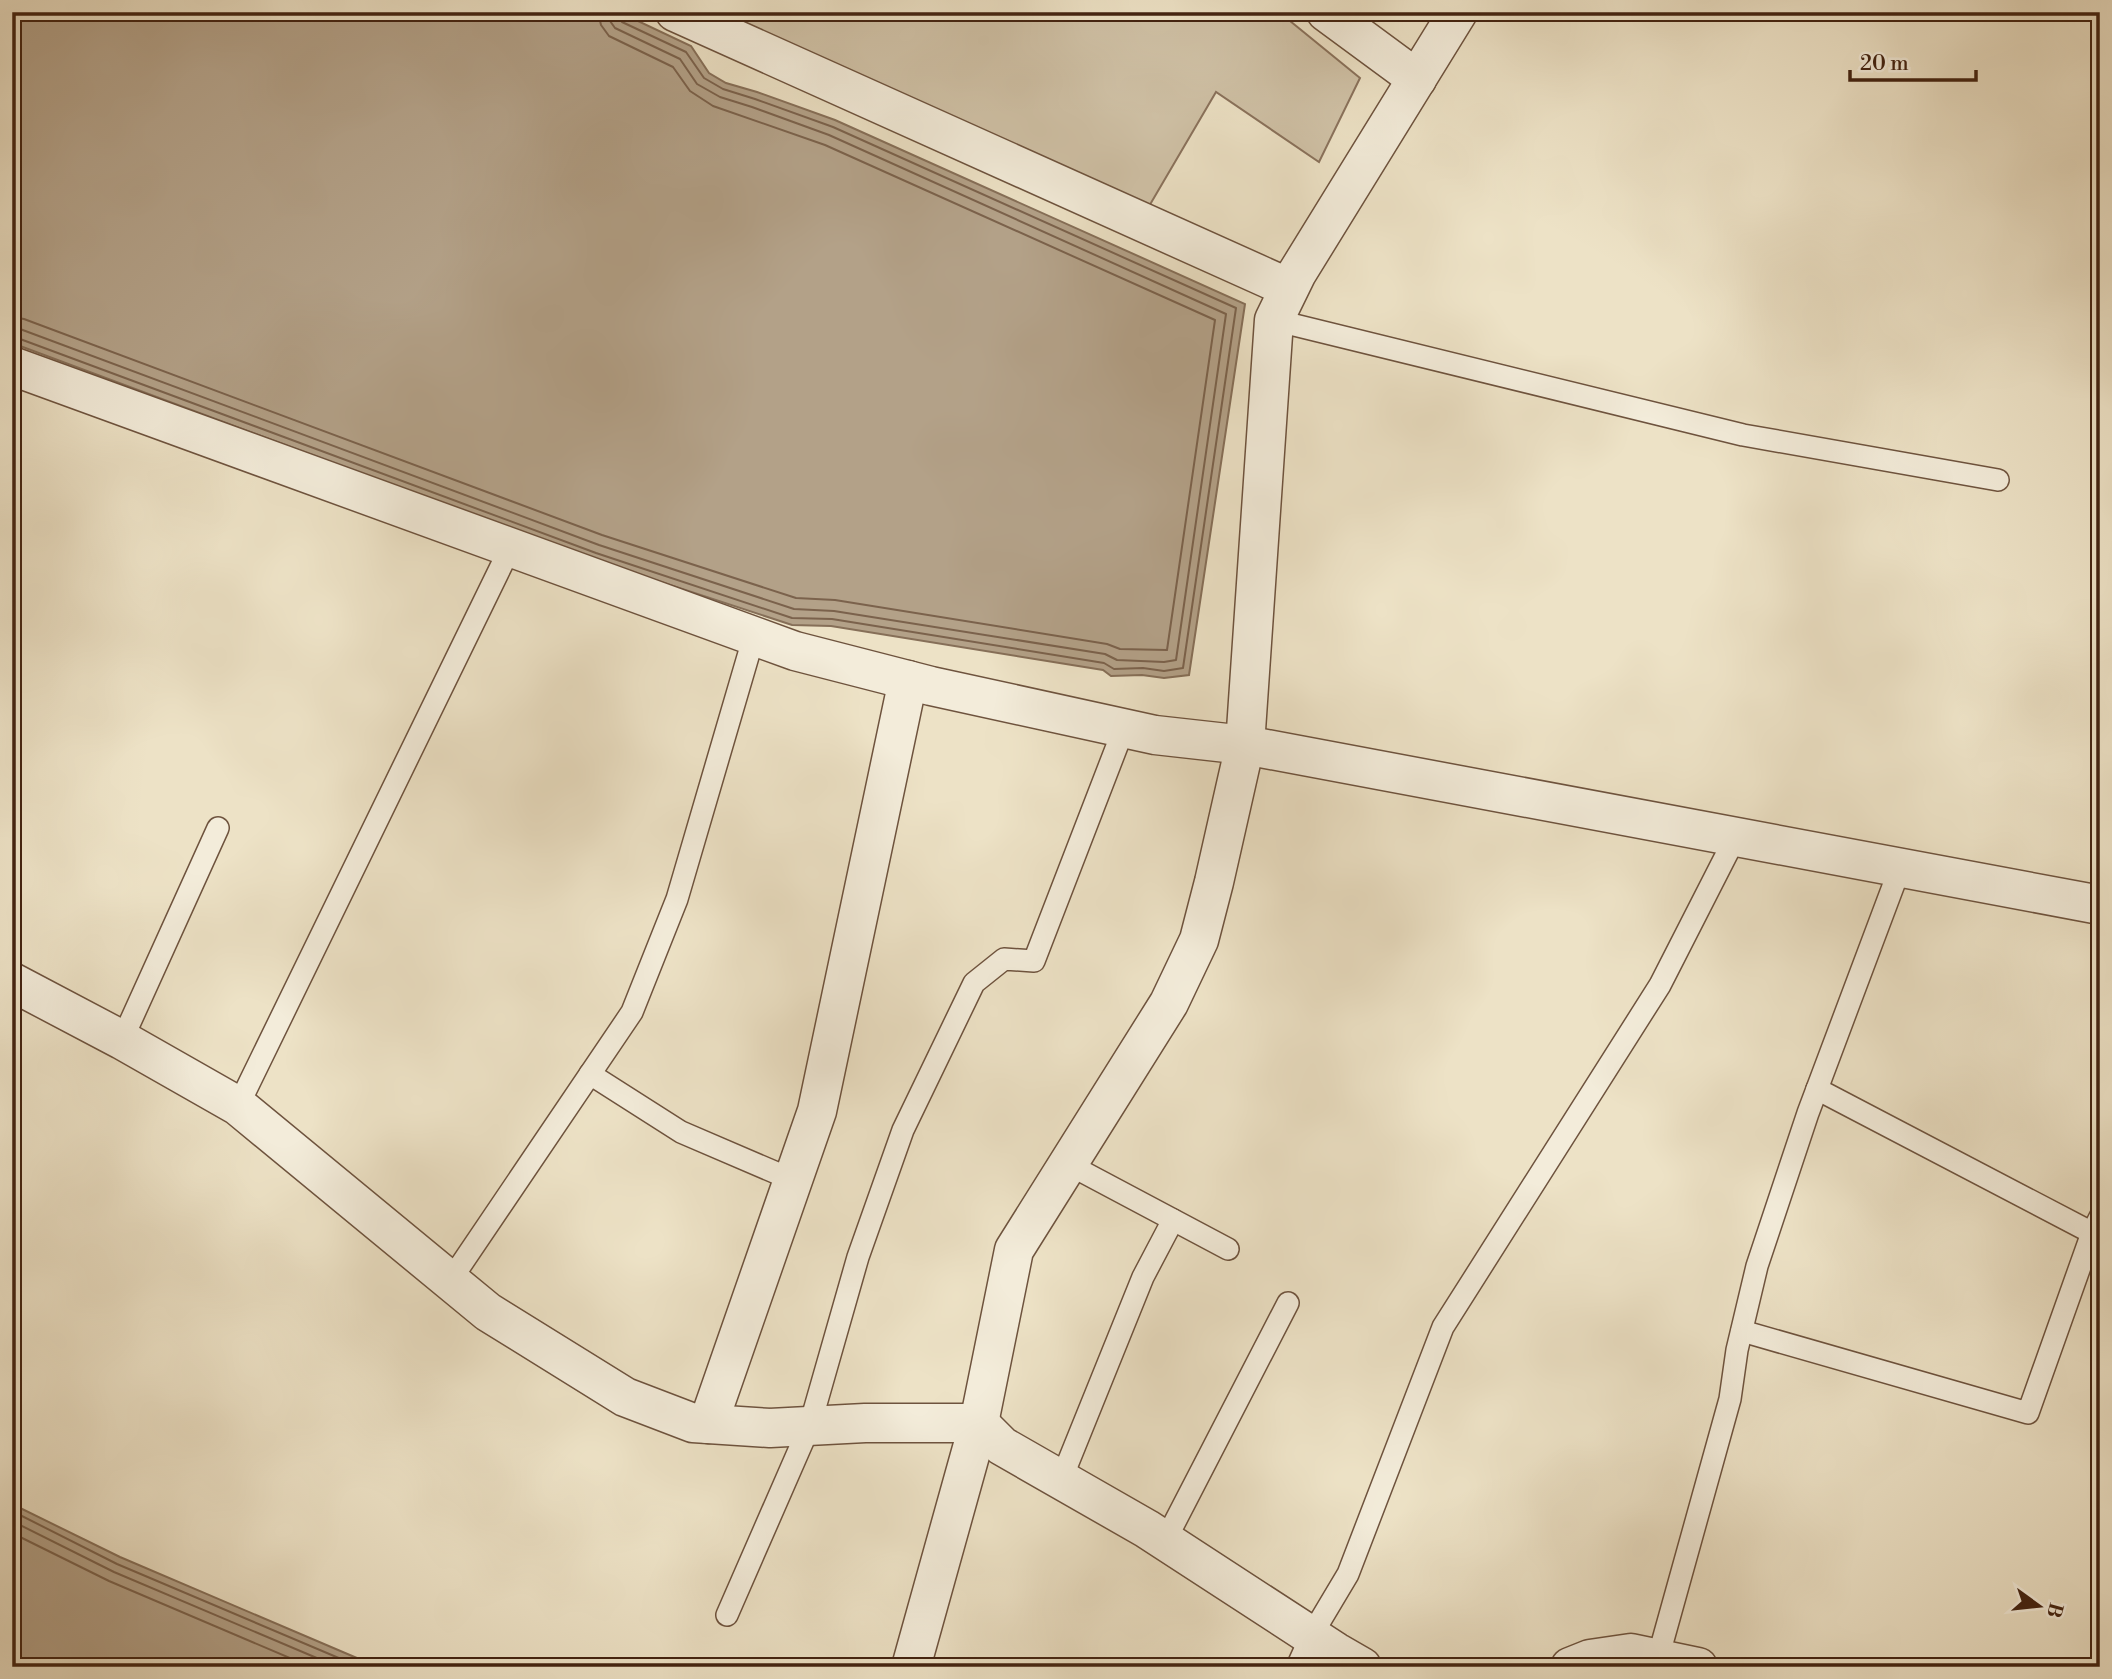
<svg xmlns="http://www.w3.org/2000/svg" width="2112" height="1679" viewBox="0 0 2112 1679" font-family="'Libre Bodoni',serif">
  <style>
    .green { fill: #d0c2a7; stroke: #8a725c; stroke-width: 2 }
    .water { fill: #b3a188; stroke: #866f58; stroke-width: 2 }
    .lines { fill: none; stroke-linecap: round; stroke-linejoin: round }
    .shore { stroke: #7b624c; stroke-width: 2 }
    .service-casing { stroke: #6e533e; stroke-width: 24 }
    .minor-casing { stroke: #6e533e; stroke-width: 41 }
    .service { stroke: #f3ecda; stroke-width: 21 }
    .minor { stroke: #f3ecda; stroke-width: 38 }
  </style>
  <rect width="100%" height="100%" fill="#ede2c6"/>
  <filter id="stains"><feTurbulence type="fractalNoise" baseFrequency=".00286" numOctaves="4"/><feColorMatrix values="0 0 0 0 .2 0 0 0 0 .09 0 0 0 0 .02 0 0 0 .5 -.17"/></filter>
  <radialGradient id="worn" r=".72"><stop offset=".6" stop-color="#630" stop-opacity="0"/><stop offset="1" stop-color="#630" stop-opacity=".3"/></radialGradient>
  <polygon class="green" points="713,12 1279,12 1360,78 1319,162 1216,92 1148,208"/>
  <g class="water">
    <polygon points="12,12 619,12 691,46 709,73 726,83 757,92 835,120 1245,304 1189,675 1164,678 1142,675 1111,676 1103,670 831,626 792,625 594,560 12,343"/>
    <polygon points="12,1504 120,1557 378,1667 12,1667"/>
  </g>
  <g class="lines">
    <g class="shore">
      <polyline points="12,317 24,319 602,535 796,598 835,600 1107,644 1120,649 1167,650 1215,320 825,145 713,106 690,91 673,67 609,36 601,25 598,12"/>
      <polyline points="12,328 20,329 599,545 794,609 834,611 1105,654 1117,660 1164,662 1176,660 1226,314 829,135 752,107 720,97 697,84 680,59 615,28 610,21 609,12"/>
      <polyline points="12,336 596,553 792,618 832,619 1104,663 1114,669 1143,668 1164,671 1183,668 1236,308 833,127 755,99 723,89 704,78 686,52 622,22 618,17 618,12"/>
      <polyline points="12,1511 117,1564 360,1667"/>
      <polyline points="12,1521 114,1572 338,1667"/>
      <polyline points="12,1533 109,1581 311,1667"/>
    </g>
    <defs>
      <g id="service">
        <polyline points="1274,320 1743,435 1998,480"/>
        <polyline points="122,1040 218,828"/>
        <polyline points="590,1074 681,1132 793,1180"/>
        <polyline points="1817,1089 2100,1237"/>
        <polyline points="238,1106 510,548"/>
        <polyline points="1068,1164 1228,1249"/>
        <polyline points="450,1281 632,1012 677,899 754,636"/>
        <polyline points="1742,1331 2028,1413 2092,1233 2100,1217"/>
        <polyline points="1061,1480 1143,1277 1173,1220"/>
        <polyline points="1165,1541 1288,1303"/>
        <polyline points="727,1615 810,1425 858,1257 903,1130 974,983 1004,959 1034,961 1124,728"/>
        <polyline points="1658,1658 1730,1399 1737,1350 1757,1266 1808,1113 1900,868"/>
        <polyline points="1297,1667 1311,1636 1348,1574 1443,1327 1660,985 1735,838"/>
      </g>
      <g id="minor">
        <polyline points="675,12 1289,288"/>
        <polyline points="1326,12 1417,79"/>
        <polyline points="12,366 795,651 931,686 1155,735 1245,745 2100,905"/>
        <polyline points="12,982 122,1040 238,1106 488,1312 625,1397 693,1423 770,1428 865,1423 979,1423 1002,1446 1147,1529 1336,1652 1362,1667"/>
        <polyline points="708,1424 817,1111 908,680"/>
        <polyline points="911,1667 979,1423 1014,1250 1169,1003 1199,940 1214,882 1245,745 1274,320 1297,273 1458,12"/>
        <polyline points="1570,1667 1590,1659 1631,1653 1698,1667"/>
      </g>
    </defs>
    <use href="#service" class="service-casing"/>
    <use href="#minor" class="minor-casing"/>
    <use href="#service" class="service"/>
    <use href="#minor" class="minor"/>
  </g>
  <rect width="2112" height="1679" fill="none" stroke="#ede2c6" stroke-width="42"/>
  <rect x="14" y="14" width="2084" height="1651" fill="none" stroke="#432311" stroke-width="3.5"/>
  <rect x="21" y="21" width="2070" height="1637" fill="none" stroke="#432311" stroke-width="2"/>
  <g transform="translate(2039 1606) rotate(105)" stroke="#f3ecda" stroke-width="5" paint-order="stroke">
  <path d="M0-5L12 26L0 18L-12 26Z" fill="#432311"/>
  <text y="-10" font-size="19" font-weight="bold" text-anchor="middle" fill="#432311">B</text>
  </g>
  <path d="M1850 70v10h126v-10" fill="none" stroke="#432311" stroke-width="3.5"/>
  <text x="1860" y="70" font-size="21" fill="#432311" stroke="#f3ecda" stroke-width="5" paint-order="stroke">20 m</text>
  <rect width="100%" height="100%" filter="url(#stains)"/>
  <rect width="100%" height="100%" fill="url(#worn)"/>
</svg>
